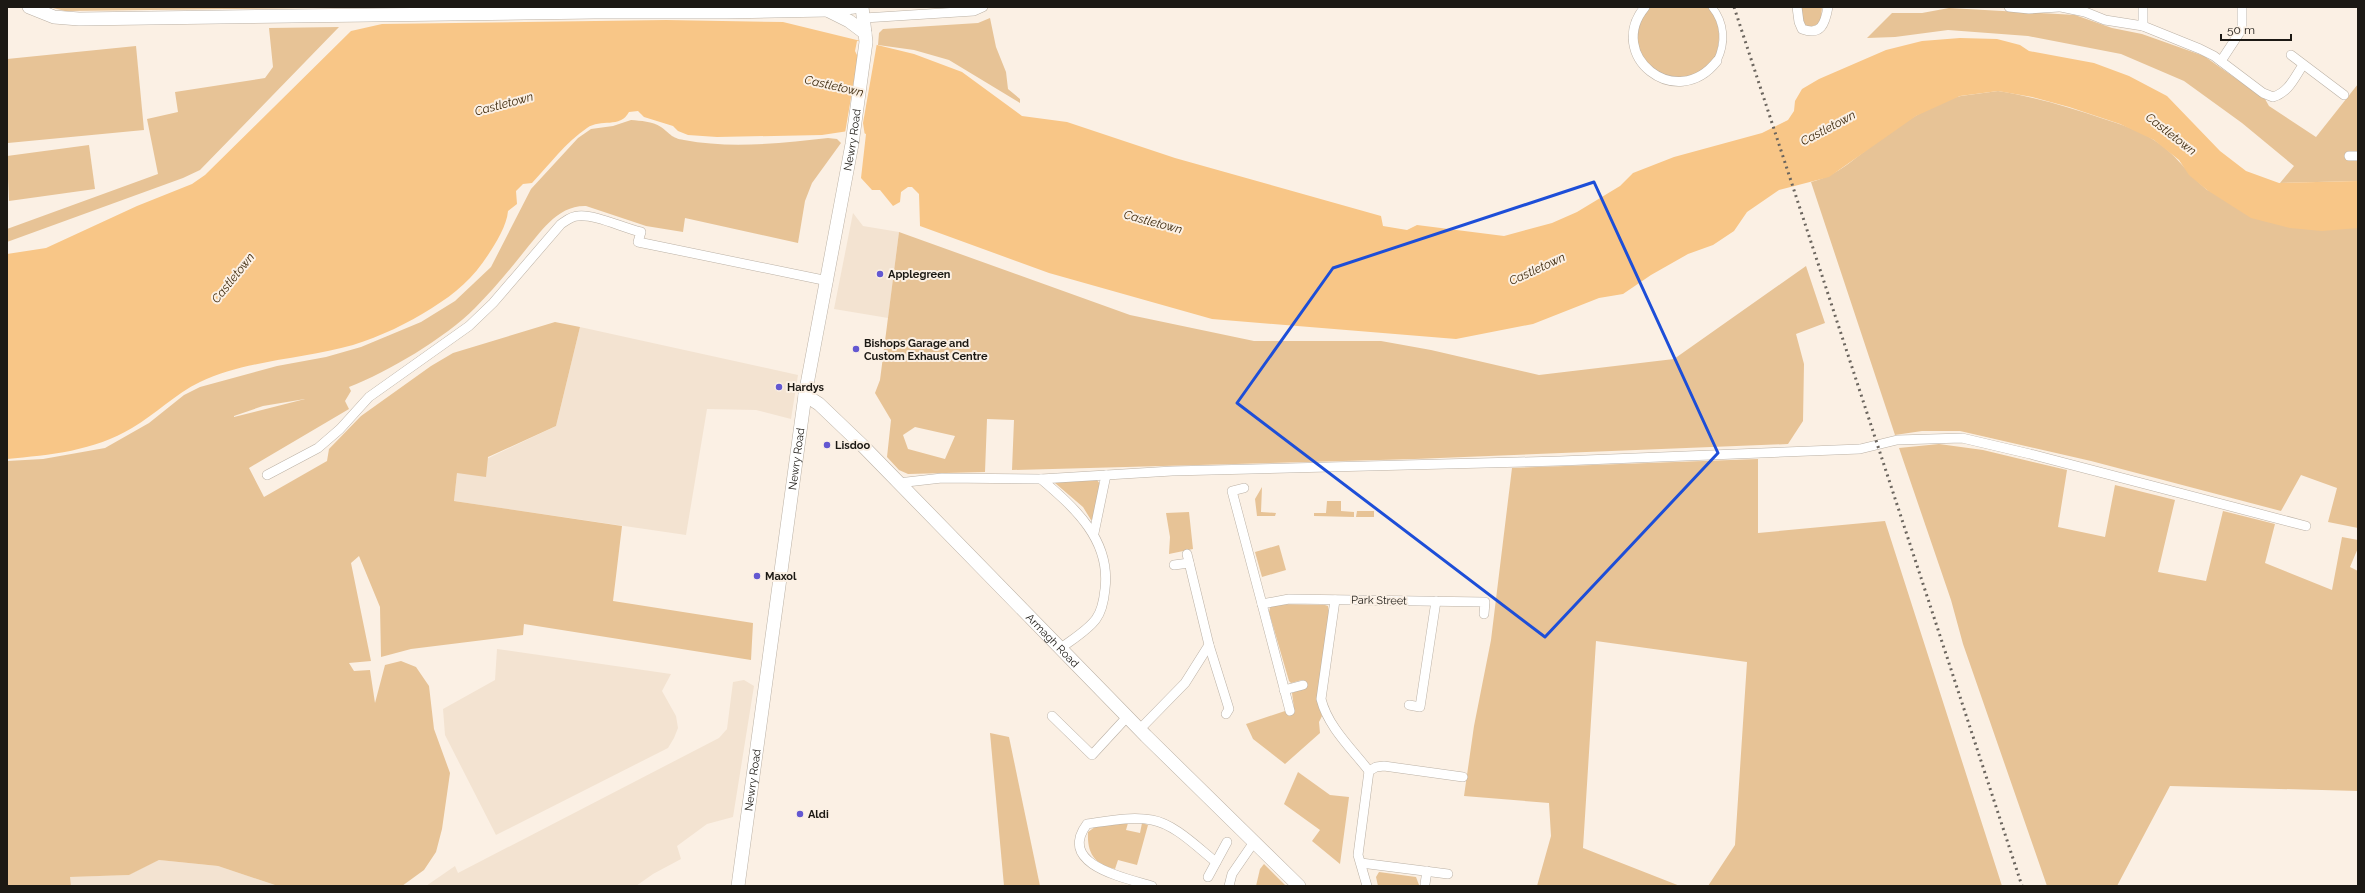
<svg xmlns="http://www.w3.org/2000/svg" width="2365" height="893" viewBox="0 0 2365 893" font-family="Raleway,sans-serif">
  <style>
    .built { fill: #f3e3d1 }
    .green { fill: #e7c396; fill-rule: evenodd }
    .water { fill: #f8c687 }
    .pier { fill: #fbf0e4 }
    .lines { fill: none; stroke-linecap: round; stroke-linejoin: round }
    .pedestrian-casing { stroke: #bbb1a5; stroke-width: 8 }
    .minor-casing { stroke: #bbb1a5; stroke-width: 10 }
    .secondary-casing { stroke: #bbb1a5; stroke-width: 14 }
    .pedestrian { stroke: #fff; stroke-width: 7 }
    .minor { stroke: #fff; stroke-width: 9 }
    .secondary { stroke: #fff; stroke-width: 13 }
    .rail { stroke: #6b655e; stroke-width: 3; stroke-dasharray: 2 4; stroke-linecap: butt }
    .marked { fill: none; stroke: #1d4ed8; stroke-width: 3; stroke-linejoin: round }
    .poi-dot { fill: #6358d1; stroke: #fbf0e4; stroke-width: 1.5 }
    .labels { text-anchor: middle; stroke-width: 4; stroke-linejoin: round; paint-order: stroke }
    .street-label { font-size: 11px; fill: #1c1914; stroke: #fbf0e4 }
    .poi-label { font-size: 11px; font-weight: bold; fill: #1c1914; stroke: #fbf0e4; text-anchor: start }
    .water-label { font-size: 12px; font-style: italic; fill: #3f2b0f; stroke: #fbf0e4 }
  </style>
  <rect width="100%" height="100%" fill="#fbf0e4"/>
  <g class="built">
    <polygon points="853,213 863,226 899,232 888,318 834,309"/>
    <polygon points="580,327 798,375 791,419 756,410 707,409 686,535 454,501 457,473 556,426"/>
    <polygon points="497,649 671,674 662,691 676,716 678,728 674,738 668,748 496,835 445,735 443,709 495,680"/>
    <polygon points="744,680 754,686 733,817 707,824 677,846 681,859 653,874 636,886 426,886 455,866 458,873 719,738 727,729 733,682"/>
    <polygon points="159,860 218,866 278,886 71,886 69,877 128,875"/>
  </g>
  <g class="green">
    <polygon points="49,7 396,7 65,11"/>
    <path d="M 1648,7 L 1708,7 C 1718,19 1721,32 1718,47 C 1714,71 1694,78 1672,77 C 1669,76 1663,77 1660,75 C 1635,60 1630,30 1648,7 Z"/>
    <polygon points="1801,7 1822,7 1821,19 1818,25 1807,27 1802,20"/>
    <polygon points="1949,8 2075,15 2112,28 2142,34 2204,56 2265,99 2269,106 2316,137 2358,84 2358,181 2280,183 2294,166 2242,123 2184,81 2121,54 2028,36 1948,30 1895,37 1867,38 1892,13 1922,13"/>
    <polygon points="990,18 996,47 1006,72 1008,89 1020,99 1020,103 949,60 914,50 878,45 879,33 883,29 978,23"/>
    <polygon points="339,27 200,170 183,178 7,242 7,229 158,174 147,119 178,112 175,92 265,78 273,67 269,28"/>
    <polygon points="136,46 144,130 8,143 7,59"/>
    <path d="M 1998,91 C 2035,97 2069,107 2104,119 C 2120,124 2139,130 2154,140 C 2175,153 2188,174 2207,190 L 2358,228 L 2358,528 L 2328,522 L 2337,488 L 2301,475 L 2281,511 L 2091,461 L 1960,431 L 1922,431 L 1895,435 L 1811,182 C 1841,174 1853,159 1878,141 C 1900,125 1934,102 1961,96 C 1973,94 1986,93 1998,91 Z"/>
    <path d="M 631,120 C 641,121 652,121 661,127 C 671,134 671,138 684,140 C 731,149 782,143 828,138 L 837,139 L 841,143 L 812,183 L 805,201 L 798,243 L 685,218 L 683,232 L 646,226 L 586,206 C 557,205 540,233 523,253 C 508,272 492,291 475,308 C 445,338 388,372 349,387 L 351,391 L 345,401 L 349,409 L 249,468 L 264,497 L 327,461 L 329,449 L 361,416 L 431,366 L 453,353 L 555,322 L 580,327 L 556,426 L 488,457 L 486,477 L 457,473 L 454,501 L 622,526 L 613,601 L 753,623 L 751,660 L 524,624 L 523,635 L 411,649 L 381,657 L 380,607 L 359,556 L 351,563 L 371,661 L 349,663 L 354,671 L 370,670 L 375,703 L 385,665 L 401,661 L 416,667 L 429,686 L 434,729 L 450,773 L 442,829 L 436,852 L 424,870 L 402,886 L 278,886 L 218,866 L 159,860 L 129,875 L 70,877 L 71,886 L 7,886 L 7,461 L 43,459 L 105,448 L 149,423 L 184,395 L 200,387 L 277,366 L 326,357 L 361,347 L 421,322 L 455,301 L 491,267 L 531,189 L 578,138 L 591,129 L 613,126 ZM 305,399 L 234,417 L 234,416 L 263,406 Z"/>
    <polygon points="89,145 95,189 9,201 7,156"/>
    <path d="M 899,232 L 1130,315 L 1254,341 L 1381,341 L 1431,350 L 1539,375 L 1674,359 L 1806,266 L 1825,323 L 1796,334 L 1804,364 L 1803,421 L 1788,444 L 1415,459 L 1012,470 L 1014,420 L 987,419 L 985,472 L 908,474 L 899,470 L 887,457 L 891,420 L 875,393 L 880,380 ZM 915,427 L 955,436 L 945,459 L 908,449 L 903,435 Z"/>
    <polygon points="1939,444 1983,450 2067,470 2058,527 2105,537 2115,485 2175,500 2158,572 2206,581 2223,511 2275,524 2265,563 2332,590 2342,537 2358,540 2358,548 2350,567 2358,571 2358,791 2170,786 2117,886 2047,886 1963,644 1951,600 1899,448"/>
    <polygon points="1758,459 1758,533 1885,521 2002,886 1708,886 1735,845 1747,662 1596,641 1583,848 1680,886 1537,886 1551,836 1549,803 1464,796 1474,726 1491,640 1512,468"/>
    <polygon points="1097,480 1100,484 1094,519 1091,520 1083,507 1055,483 1056,481"/>
    <polygon points="1262,487 1261,512 1276,513 1275,516 1257,516 1255,499"/>
    <polygon points="1327,501 1341,501 1341,511 1354,512 1354,517 1314,516 1314,513 1326,513"/>
    <polygon points="1357,511 1374,511 1374,517 1356,517"/>
    <polygon points="1189,512 1193,549 1169,554 1170,537 1166,513"/>
    <polygon points="1279,545 1286,570 1262,577 1255,552"/>
    <polygon points="1276,604 1325,605 1328,606 1329,613 1317,700 1322,716 1319,722 1320,733 1285,764 1253,739 1246,724 1294,708 1292,693 1304,688 1302,680 1291,683 1289,681 1269,612 1270,607"/>
    <polygon points="990,733 1009,737 1040,886 1004,886"/>
    <polygon points="1298,772 1330,795 1349,797 1340,864 1312,841 1320,830 1284,804"/>
    <path d="M 1128,823 L 1126,830 L 1140,833 L 1142,823 L 1148,825 L 1137,865 L 1118,860 L 1115,869 C 1094,864 1087,853 1088,832 L 1095,827 Z"/>
    <polygon points="1264,864 1286,886 1256,886 1260,869"/>
    <polygon points="1379,872 1416,877 1419,885 1427,886 1378,886 1376,877"/>
  </g>
  <path class="water" d="M 666,20 L 783,22 L 914,54 L 962,72 L 1022,116 L 1067,122 L 1175,158 L 1381,216 L 1383,226 L 1407,230 L 1417,225 L 1504,236 L 1552,223 L 1577,212 L 1620,186 L 1633,173 L 1674,157 L 1762,133 L 1788,120 L 1794,111 L 1795,101 L 1802,89 L 1819,79 L 1886,50 L 1922,41 L 1960,38 L 1997,39 L 2020,45 L 2029,51 L 2094,63 L 2129,76 L 2167,96 L 2220,151 L 2246,171 L 2279,183 L 2358,181 L 2358,228 L 2322,231 L 2290,228 L 2251,218 L 2207,190 L 2189,175 L 2179,160 L 2154,140 L 2120,124 L 2069,107 L 2032,97 L 1998,91 L 1960,96 L 1916,116 L 1829,177 L 1779,190 L 1747,212 L 1734,231 L 1713,245 L 1688,254 L 1651,275 L 1623,294 L 1599,298 L 1533,324 L 1456,339 L 1212,319 L 1049,273 L 920,226 L 919,194 L 912,187 L 908,187 L 901,192 L 900,202 L 893,206 L 880,190 L 872,190 L 861,178 L 866,134 L 855,130 L 822,135 L 717,137 L 688,135 L 678,131 L 673,126 L 644,117 L 638,111 L 629,112 C 620,129 601,118 587,128 C 566,142 549,165 532,183 L 523,184 L 516,191 L 517,204 L 508,211 C 507,225 496,243 488,255 C 473,278 456,293 432,308 C 407,324 381,336 353,345 C 304,359 246,360 200,382 C 175,394 156,414 132,428 C 94,451 50,455 7,459 L 7,254 L 46,248 L 137,206 L 192,184 L 205,175 L 351,31 L 382,24 Z"/>
  <polygon class="pier" points="857,41 877,43 863,123 865,136 863,146 864,135 855,132 845,133 858,57 855,51"/>
  <g class="lines">
    <defs>
      <path id="pedestrian" d="M 1712,7 C 1725,23 1726,43 1717,61"/>
      <g id="minor">
        <path d="M 1645,7 C 1605,55 1676,113 1717,61"/>
        <path d="M 1797,7 L 1799,22 L 1802,29 C 1821,36 1825,24 1828,7"/>
        <polyline points="2009,7 2029,9 2059,7"/>
        <path d="M 2061,7 L 2085,12 L 2105,20 L 2143,26 L 2200,49 L 2214,56 L 2263,93 L 2273,97 C 2289,92 2294,78 2303,65"/>
        <polyline points="864,18 974,11 983,7"/>
        <polyline points="2143,26 2143,7"/>
        <polyline points="2291,55 2344,95"/>
        <polyline points="2221,61 2242,29 2242,7"/>
        <polyline points="2349,156 2358,156"/>
        <path d="M 267,475 L 318,448 L 340,429 L 369,397 L 469,326 L 493,303 L 561,224 C 566,221 571,216 578,216 C 595,214 623,228 641,232 L 638,242 L 828,281"/>
        <path d="M 1041,479 C 1075,508 1111,540 1105,589 C 1104,599 1102,611 1096,619 C 1088,630 1073,639 1061,648"/>
        <polyline points="898,483 942,478 1041,479 1172,471 1560,461 1860,449 1897,440 1962,438 2030,454 2306,526"/>
        <polyline points="1244,488 1232,491 1262,604 1289,599 1485,602 1484,614"/>
        <polyline points="1094,533 1106,475"/>
        <polyline points="1174,565 1189,563"/>
        <path d="M 1335,600 L 1321,699 C 1328,727 1352,749 1369,771"/>
        <polyline points="1262,604 1290,711"/>
        <polyline points="1209,645 1229,709 1226,714"/>
        <polyline points="1284,690 1303,685"/>
        <polyline points="1409,705 1420,707 1436,601"/>
        <polyline points="1052,716 1092,755 1127,717"/>
        <polyline points="1140,729 1185,683 1209,645 1187,554"/>
        <polyline points="1361,863 1448,874"/>
        <polyline points="1208,877 1227,842"/>
        <polyline points="1425,884 1427,871"/>
        <path d="M 1152,886 C 1126,878 1056,865 1087,824 C 1108,821 1131,816 1152,820 C 1175,824 1198,848 1216,862"/>
        <polyline points="1229,886 1232,874 1254,842"/>
        <polyline points="1367,886 1358,855 1369,771 1376,767 1384,766 1463,777"/>
      </g>
      <g id="secondary">
        <polyline points="29,7 54,17 79,19 594,12 727,12 828,10 854,7"/>
        <polyline points="829,11 849,21 865,33"/>
        <path id="s1" d="M 805,395 L 819,404 L 863,446 L 1146,736 L 1299,886"/>
        <path id="s2" d="M 738,886 L 805,395 L 852,144 L 866,42 L 862,7"/>
      </g>
    </defs>
    <use href="#pedestrian" class="pedestrian-casing"/>
    <use href="#minor" class="minor-casing"/>
    <use href="#secondary" class="secondary-casing"/>
    <use href="#pedestrian" class="pedestrian"/>
    <use href="#minor" class="minor"/>
    <use href="#secondary" class="secondary"/>
    <polyline class="rail" points="1734,7 2022,886"/>
  </g>
  <path class="marked" d="M 1594,182 L 1718,453 L 1545,637 L 1237,403 L 1333,268 Z"/>
  <g class="poi-dot">
    <circle cx="880" cy="274" r="4"/>
    <circle cx="856" cy="349" r="4"/>
    <circle cx="779" cy="387" r="4"/>
    <circle cx="827" cy="445" r="4"/>
    <circle cx="757" cy="576" r="4"/>
    <circle cx="800" cy="814" r="4"/>
  </g>
  <g class="labels">
    <g class="street-label">
      <text dy="4" stroke="none"><textPath href="#s2" startOffset="755">Newry Road</textPath></text>
      <text dy="4" stroke="none"><textPath href="#s2" startOffset="431">Newry Road</textPath></text>
      <text transform="translate(1379 600) rotate(1)" y="4">Park Street</text>
      <text dy="4" stroke="none"><textPath href="#s1" startOffset="349">Armagh Road</textPath></text>
      <text dy="4" stroke="none"><textPath href="#s2" startOffset="107">Newry Road</textPath></text>
    </g>
    <g class="poi-label">
      <text x="888" y="278">Applegreen</text>
      <text x="864" y="347">Bishops Garage and<tspan x="864" dy="13">Custom Exhaust Centre</tspan></text>
      <text x="787" y="391">Hardys</text>
      <text x="835" y="449">Lisdoo</text>
      <text x="765" y="580">Maxol</text>
      <text x="808" y="818">Aldi</text>
    </g>
    <g class="water-label">
      <text transform="translate(834 86) rotate(13)" y="4">Castletown</text>
      <text transform="translate(504 104) rotate(-15)" y="4">Castletown</text>
      <text transform="translate(1828 128) rotate(-28)" y="4">Castletown</text>
      <text transform="translate(2171 134) rotate(38)" y="4">Castletown</text>
      <text transform="translate(1153 222) rotate(15)" y="4">Castletown</text>
      <text transform="translate(1537 269) rotate(-25)" y="4">Castletown</text>
      <text transform="translate(233 278) rotate(-51)" y="4">Castletown</text>
    </g>
  </g>
  <rect width="2365" height="893" fill="none" stroke="#1c1914" stroke-width="16"/>
  <path d="M2221 34v6h70v-6" fill="none" stroke="#1c1914" stroke-width="2"/>
  <text x="2227" y="34" font-size="12" fill="#1c1914" stroke="#fbf0e4" stroke-width="3" paint-order="stroke">50 m</text>
</svg>
